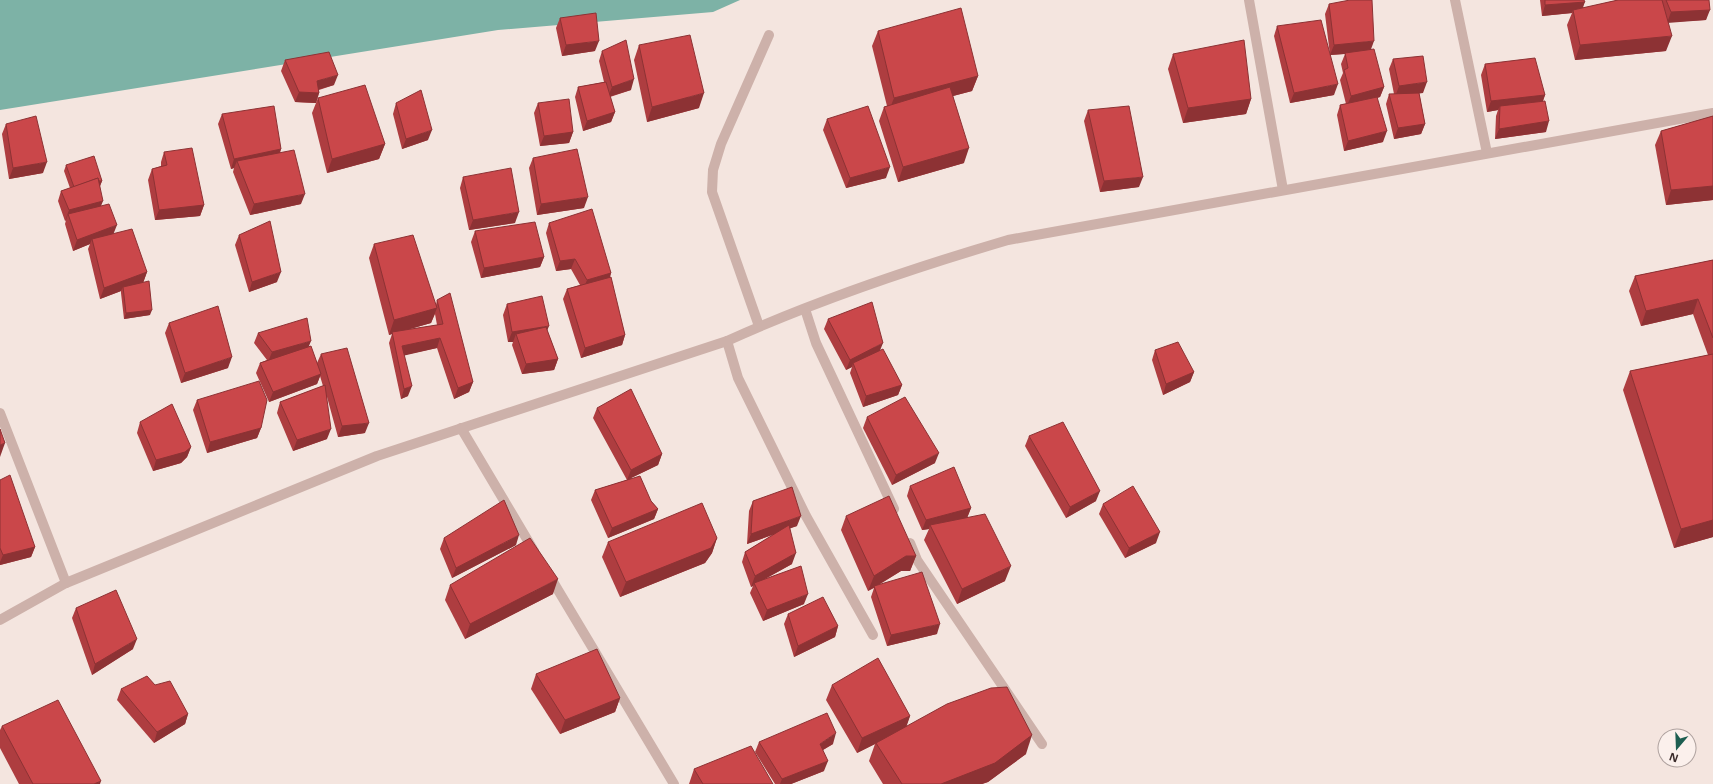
<svg xmlns="http://www.w3.org/2000/svg" width="1713" height="784" viewBox="0 0 1713 784" font-family="'Noto Sans',sans-serif">
  <style>
    .water { fill: #7db2a6 }
    .lines { fill: none; stroke-linecap: round; stroke-linejoin: round }
    .minor { stroke: #cdb1aa; stroke-width: 10 }
    .wall { fill: #ae3d40; fill-rule: evenodd }
    .shaded-wall { fill: #8d3234 }
    .building { fill: #ca474a; stroke: #8d3234 }
  </style>
  <rect width="100%" height="100%" fill="#f4e5df"/>
  <polygon class="water" points="0,0 740,0 713,12 498,30 0,110"/>
  <g class="lines">
    <g class="minor">
      <polyline points="1249,0 1283,190"/>
      <polyline points="1455,0 1487,153"/>
      <polyline points="805,309 816,343 894,509"/>
      <polyline points="759,326 712,192 713,170 721,144 769,35"/>
      <polyline points="727,341 738,378 806,516 873,635"/>
      <polyline points="0,413 66,583"/>
      <polyline points="461,428 534,551"/>
      <polyline points="910,543 917,560 1042,744"/>
      <polyline points="549,575 674,784"/>
      <path d="M 0,620 L 66,583 L 377,456 L 727,341 C 817,300 913,268 1008,240 L 1713,113"/>
    </g>
  </g>
  <g class="wall">
    <polygon points="1540,0 1584,0 1583,8 1618,0 1709,0 1706,20 1668,22 1666,51 1575,60 1567,25 1572,13 1542,16"/>
    <polygon points="1329,4 1371,49 1384,87 1380,97 1377,98 1383,142 1344,151 1337,115 1340,105 1346,104 1340,80 1343,73 1341,64 1345,54 1330,55 1325,14"/>
    <polygon points="560,18 595,51 562,56 556,28"/>
    <polygon points="1277,26 1334,95 1290,103 1274,36"/>
    <polygon points="878,31 978,76 972,91 953,96 964,163 898,182 879,121 884,107 887,106 872,46"/>
    <polygon points="639,45 699,108 647,122 634,60"/>
    <polygon points="602,51 631,90 610,97 615,112 611,122 583,131 575,97 578,87 604,82 599,61"/>
    <polygon points="1173,54 1251,99 1246,114 1183,123 1168,69"/>
    <polygon points="1393,59 1423,93 1419,93 1425,124 1421,134 1394,139 1386,104 1389,94 1394,94 1389,69"/>
    <polygon points="285,60 334,85 319,90 319,93 316,103 295,102 281,71"/>
    <polygon points="1485,64 1545,95 1543,101 1546,132 1495,139 1496,116 1498,110 1487,112 1481,75"/>
    <polygon points="318,98 385,144 379,159 327,173 312,113"/>
    <polygon points="396,103 428,140 402,149 393,114"/>
    <polygon points="538,103 573,132 569,143 540,146 534,113"/>
    <polygon points="1088,110 1139,187 1100,192 1084,121"/>
    <polygon points="222,114 281,149 280,153 301,204 250,215 233,172 234,168 231,169 218,124"/>
    <polygon points="1713,116 1713,200 1666,205 1655,145 1661,131"/>
    <polygon points="827,119 886,178 846,188 823,130"/>
    <polygon points="6,124 43,173 9,179 2,134"/>
    <polygon points="164,152 204,205 200,216 155,220 148,180 152,169 161,166 161,162"/>
    <polygon points="533,158 584,208 537,215 529,168"/>
    <polygon points="66,165 102,181 100,186 101,206 113,234 147,272 143,283 150,315 124,319 121,293 121,291 100,299 88,249 90,244 73,251 65,224 66,220 65,221 58,201 61,191 70,188 64,171"/>
    <polygon points="463,177 515,223 469,230 460,188"/>
    <polygon points="549,223 611,273 610,277 625,335 622,345 581,358 563,299 567,289 580,285 571,269 556,271 546,233"/>
    <polygon points="475,231 544,257 540,267 481,278 471,242"/>
    <polygon points="239,235 277,282 249,292 235,245"/>
    <path d="M 374,244 L 436,305 L 437,300 L 473,382 L 469,392 L 454,399 L 437,348 L 404,355 L 408,396 L 401,399 L 389,343 L 392,334 L 389,335 L 369,258 ZM 435,314 L 437,325 L 406,330 L 431,323 Z"/>
    <polygon points="1713,260 1713,537 1674,548 1623,390 1630,371 1708,355 1693,314 1641,326 1629,291 1635,276"/>
    <polygon points="507,304 547,330 558,359 554,370 522,374 512,345 513,342 508,342 503,315"/>
    <polygon points="828,319 880,351 902,385 898,395 863,407 850,373 852,367 846,370 824,329"/>
    <polygon points="169,323 228,368 181,383 165,333"/>
    <polygon points="258,333 309,347 317,363 321,354 365,433 338,437 327,397 327,439 293,451 277,413 280,402 323,386 320,376 317,384 269,402 256,373 260,363 267,360 254,343"/>
    <polygon points="1155,350 1194,372 1190,382 1163,395 1152,360"/>
    <polygon points="197,400 261,428 257,438 207,453 193,410"/>
    <polygon points="597,408 662,454 658,465 631,478 658,509 654,519 608,538 591,500 595,490 627,480 593,418"/>
    <polygon points="867,417 935,463 892,485 863,428"/>
    <polygon points="140,422 191,447 187,457 181,463 153,471 137,433"/>
    <polygon points="1029,436 1096,501 1066,518 1025,446"/>
    <polygon points="0,480 35,547 31,557 0,565"/>
    <polygon points="910,486 971,508 967,518 1005,581 957,604 924,540 929,529 922,530 907,496"/>
    <polygon points="753,501 797,526 790,528 792,564 765,579 804,604 763,621 750,593 753,586 751,587 742,562 745,552 775,534 747,544 749,511"/>
    <polygon points="1103,504 1156,543 1125,558 1099,514"/>
    <polygon points="846,516 916,556 910,571 901,571 877,586 937,634 887,646 871,597 874,588 868,591 841,530"/>
    <polygon points="444,538 516,545 452,578 440,549"/>
    <polygon points="717,538 712,553 705,563 620,597 602,557 608,542"/>
    <polygon points="450,585 553,594 465,639 445,600"/>
    <polygon points="76,608 133,649 92,675 72,618"/>
    <polygon points="788,614 838,626 835,637 794,657 784,624"/>
    <polygon points="536,674 620,698 615,712 560,734 531,689"/>
    <polygon points="155,685 188,714 185,724 154,743 117,700 121,689"/>
    <polygon points="832,685 910,716 906,726 1026,754 988,782 982,784 883,784 869,761 875,744 857,753 826,700"/>
    <polygon points="2,726 100,784 19,784 0,748 0,730"/>
    <polygon points="759,742 833,744 823,750 824,771 791,784 775,784 755,752"/>
    <polygon points="694,769 773,784 689,784"/>
  </g>
  <g class="shaded-wall">
    <polygon points="1585,2 1581,12 1573,10 1572,13 1542,16 1545,5"/>
    <polygon points="1710,10 1706,20 1667,23 1671,12"/>
    <polygon points="1672,36 1666,51 1575,60 1580,45"/>
    <polygon points="599,41 595,51 562,56 566,45"/>
    <polygon points="1374,41 1370,52 1330,55 1334,45"/>
    <polygon points="338,75 334,85 313,91 317,81"/>
    <polygon points="978,76 972,91 888,113 894,98"/>
    <polygon points="634,79 631,90 608,97 612,87"/>
    <polygon points="1427,82 1423,93 1395,97 1399,86"/>
    <polygon points="1338,84 1334,95 1290,103 1294,93"/>
    <polygon points="1384,87 1380,97 1347,106 1351,96"/>
    <polygon points="299,92 319,93 316,103 295,102"/>
    <polygon points="704,93 699,108 647,122 652,107"/>
    <polygon points="1545,95 1541,106 1500,106 1498,110 1487,112 1491,101"/>
    <polygon points="1251,99 1246,114 1183,123 1188,108"/>
    <polygon points="615,112 611,122 583,131 587,121"/>
    <polygon points="1549,121 1546,132 1495,139 1499,129"/>
    <polygon points="1425,124 1421,134 1394,139 1398,128"/>
    <polygon points="432,130 428,140 402,149 406,139"/>
    <polygon points="1387,131 1383,142 1344,151 1348,141"/>
    <polygon points="573,132 569,143 540,146 544,136"/>
    <polygon points="385,144 379,159 327,173 332,159"/>
    <polygon points="969,148 964,163 898,182 903,167"/>
    <polygon points="281,149 277,160 237,161 234,168 231,169 234,159"/>
    <polygon points="47,162 43,173 9,179 13,168"/>
    <polygon points="890,167 886,178 846,188 850,178"/>
    <polygon points="1143,177 1139,187 1100,192 1104,181"/>
    <polygon points="102,181 100,186 72,193 74,187"/>
    <polygon points="1713,186 1713,200 1666,205 1671,190"/>
    <polygon points="305,194 301,204 250,215 254,204"/>
    <polygon points="588,197 584,208 537,215 541,204"/>
    <polygon points="103,201 99,211 68,214 66,220 65,221 69,210"/>
    <polygon points="204,205 200,216 155,220 159,210"/>
    <polygon points="519,212 515,223 469,230 473,220"/>
    <polygon points="117,225 113,235 92,239 90,244 73,251 77,240"/>
    <polygon points="544,257 540,267 481,278 484,268"/>
    <polygon points="575,259 571,269 556,271 560,261"/>
    <polygon points="147,272 143,283 123,287 121,291 100,299 104,288"/>
    <polygon points="281,272 277,282 249,292 252,282"/>
    <polygon points="611,273 608,283 583,290 587,280"/>
    <polygon points="1698,299 1693,314 1641,326 1646,311"/>
    <polygon points="437,308 431,323 393,334 392,332 392,334 389,335 394,320"/>
    <polygon points="152,310 150,315 124,319 126,313"/>
    <polygon points="549,326 545,336 516,334 513,342 508,342 512,332"/>
    <polygon points="625,335 622,345 581,358 585,348"/>
    <polygon points="440,338 437,348 398,357 402,346"/>
    <polygon points="311,341 307,351 268,362 272,352"/>
    <polygon points="883,343 879,353 853,363 852,367 846,370 850,360"/>
    <polygon points="232,357 228,368 181,383 185,373"/>
    <polygon points="558,359 554,370 522,374 526,364"/>
    <polygon points="1194,372 1190,382 1163,395 1166,384"/>
    <polygon points="321,374 317,384 269,402 273,392"/>
    <polygon points="473,382 469,392 454,399 458,388"/>
    <polygon points="902,385 898,395 863,407 866,396"/>
    <polygon points="412,386 408,396 401,399 404,389"/>
    <polygon points="369,423 365,433 338,437 342,426"/>
    <polygon points="261,428 257,438 207,453 210,442"/>
    <polygon points="331,429 327,439 293,451 297,440"/>
    <polygon points="5,443 0,457 0,445"/>
    <polygon points="191,447 187,457 181,463 153,471 156,460"/>
    <polygon points="939,453 935,463 892,485 896,475"/>
    <polygon points="662,454 658,465 627,480 631,470"/>
    <polygon points="1100,491 1096,501 1066,518 1070,507"/>
    <polygon points="971,508 967,518 930,525 929,529 922,530 926,520"/>
    <polygon points="658,509 654,519 608,538 612,528"/>
    <polygon points="801,516 797,526 747,544 751,534"/>
    <polygon points="1713,520 1713,537 1674,548 1681,529"/>
    <polygon points="1160,532 1156,543 1125,558 1129,548"/>
    <polygon points="519,535 516,545 452,578 456,568"/>
    <polygon points="717,538 712,553 705,563 620,597 626,582"/>
    <polygon points="35,547 31,557 0,565 0,562 3,555"/>
    <polygon points="796,553 792,564 754,585 754,583 753,586 751,587 755,576"/>
    <polygon points="906,556 916,556 910,571 901,571 868,591 874,576"/>
    <polygon points="1011,566 1005,581 957,604 962,589"/>
    <polygon points="558,579 553,594 465,639 470,624"/>
    <polygon points="808,594 804,604 763,621 767,610"/>
    <polygon points="940,624 937,634 887,646 891,635"/>
    <polygon points="838,626 835,637 794,657 798,646"/>
    <polygon points="137,639 133,649 92,675 95,664"/>
    <polygon points="620,698 615,712 560,734 565,720"/>
    <polygon points="188,714 185,724 154,743 157,732"/>
    <polygon points="910,716 905,731 876,743 875,744 857,753 862,738"/>
    <polygon points="836,733 833,744 816,754 820,744"/>
    <polygon points="1032,735 1026,754 988,782 982,784 941,784"/>
    <polygon points="828,761 824,771 791,784 780,784 782,779"/>
    <polygon points="101,781 100,784 94,784"/>
  </g>
  <g class="building">
    <polygon points="1350,0 1372,0 1374,41 1334,45 1329,4"/>
    <polygon points="1545,0 1584,0 1585,2 1545,5"/>
    <polygon points="1618,0 1662,0 1672,36 1580,45 1573,10"/>
    <polygon points="1666,0 1709,0 1710,10 1671,12"/>
    <polygon points="961,8 978,76 894,98 878,31"/>
    <polygon points="596,13 599,41 566,45 560,18"/>
    <polygon points="1321,20 1338,84 1294,93 1277,26"/>
    <polygon points="690,35 704,93 652,107 639,45"/>
    <polygon points="626,40 634,79 612,87 602,51"/>
    <polygon points="1244,40 1251,99 1188,108 1173,54"/>
    <polygon points="1374,49 1384,87 1351,96 1344,70 1348,68 1345,53"/>
    <polygon points="329,52 338,75 317,81 319,93 299,92 285,60"/>
    <polygon points="1423,56 1427,82 1399,86 1393,59"/>
    <polygon points="1535,58 1545,95 1491,101 1485,64"/>
    <polygon points="606,82 615,112 587,121 578,87"/>
    <polygon points="365,85 385,144 332,159 318,98"/>
    <polygon points="950,87 969,148 903,167 884,107"/>
    <polygon points="421,90 432,130 406,139 396,103"/>
    <polygon points="1419,93 1425,124 1398,128 1389,94"/>
    <polygon points="1377,97 1387,131 1348,141 1340,105"/>
    <polygon points="569,99 573,132 544,136 538,103"/>
    <polygon points="1545,101 1549,121 1499,129 1500,106"/>
    <polygon points="274,106 281,149 234,159 222,114"/>
    <polygon points="868,106 890,167 850,178 827,119"/>
    <polygon points="1129,106 1143,177 1104,181 1088,110"/>
    <polygon points="36,116 47,162 13,168 6,124"/>
    <polygon points="1713,116 1713,186 1671,190 1661,131"/>
    <polygon points="192,148 204,205 159,210 152,169 167,165 164,152"/>
    <polygon points="577,149 588,197 541,204 533,158"/>
    <polygon points="294,150 305,194 254,204 237,161"/>
    <polygon points="94,156 102,181 99,181 98,178 74,187 66,165"/>
    <polygon points="511,168 519,212 473,220 463,177"/>
    <polygon points="98,178 103,201 69,210 61,191"/>
    <polygon points="109,204 117,225 77,240 68,214"/>
    <polygon points="592,209 611,273 587,280 575,259 560,261 549,223"/>
    <polygon points="270,221 281,272 252,282 239,235"/>
    <polygon points="535,222 544,257 484,268 475,231"/>
    <polygon points="132,229 147,272 104,288 92,239"/>
    <polygon points="413,235 437,308 394,320 374,244"/>
    <polygon points="1713,260 1713,338 1698,299 1646,311 1635,276"/>
    <polygon points="611,277 625,335 585,348 567,289"/>
    <polygon points="149,281 152,310 126,313 123,287"/>
    <polygon points="450,293 473,382 458,388 440,338 402,346 412,386 404,389 392,332 443,324 437,300"/>
    <polygon points="542,296 549,326 512,332 507,304"/>
    <polygon points="872,302 883,343 850,360 828,319"/>
    <polygon points="218,306 232,357 185,373 169,323"/>
    <polygon points="307,318 311,341 272,352 258,333"/>
    <polygon points="546,327 558,359 526,364 516,334"/>
    <polygon points="1178,342 1194,372 1166,384 1155,350"/>
    <polygon points="311,346 321,374 273,392 260,363"/>
    <polygon points="347,348 369,423 342,426 321,354"/>
    <polygon points="883,349 902,385 866,396 853,363"/>
    <polygon points="1713,354 1713,520 1681,529 1630,371"/>
    <polygon points="259,381 267,400 261,428 210,442 197,400"/>
    <polygon points="325,385 331,429 297,440 280,402"/>
    <polygon points="631,389 662,454 631,470 597,408"/>
    <polygon points="905,397 939,453 896,475 867,417"/>
    <polygon points="172,404 191,447 185,452 156,460 140,422"/>
    <polygon points="1063,422 1100,491 1070,507 1029,436"/>
    <polygon points="0,429 5,443 0,445"/>
    <polygon points="954,467 971,508 926,520 910,486"/>
    <polygon points="10,475 35,547 3,555 0,548 0,480"/>
    <polygon points="640,476 651,501 658,509 612,528 595,490"/>
    <polygon points="1133,486 1160,532 1129,548 1103,504"/>
    <polygon points="792,487 801,516 751,534 753,501"/>
    <polygon points="889,496 916,556 906,556 874,576 846,516"/>
    <polygon points="504,500 519,535 456,568 444,538"/>
    <polygon points="702,503 717,538 711,548 626,582 608,542"/>
    <polygon points="985,514 1011,566 962,589 930,525"/>
    <polygon points="789,525 796,553 755,576 745,552"/>
    <polygon points="530,538 558,579 470,624 450,585"/>
    <polygon points="801,566 808,594 767,610 754,583"/>
    <polygon points="922,572 940,624 891,635 874,586"/>
    <polygon points="116,590 137,639 95,664 76,608"/>
    <polygon points="823,597 838,626 798,646 788,614"/>
    <polygon points="597,649 620,698 565,720 536,674"/>
    <polygon points="878,658 910,716 862,738 832,685"/>
    <polygon points="147,676 155,685 170,681 188,714 157,732 121,689"/>
    <polygon points="1007,687 1032,735 995,763 941,784 902,784 876,743 947,704 991,688"/>
    <polygon points="58,700 101,781 94,784 33,784 2,726"/>
    <polygon points="827,713 836,733 820,744 828,761 782,779 759,742"/>
    <polygon points="751,746 773,784 703,784 694,769"/>
  </g>
  <g transform="translate(1677 748) rotate(199)"><circle r="19" fill="#fbf0ec" stroke="#aea19e"/>
  <path d="M0-3L7 15L0 10L-7 15Z" fill="#1d5e51"/>
  <text y="-6" font-size="11" font-weight="bold" text-anchor="middle" fill="#3a2b2a">N</text>
  </g>
</svg>
